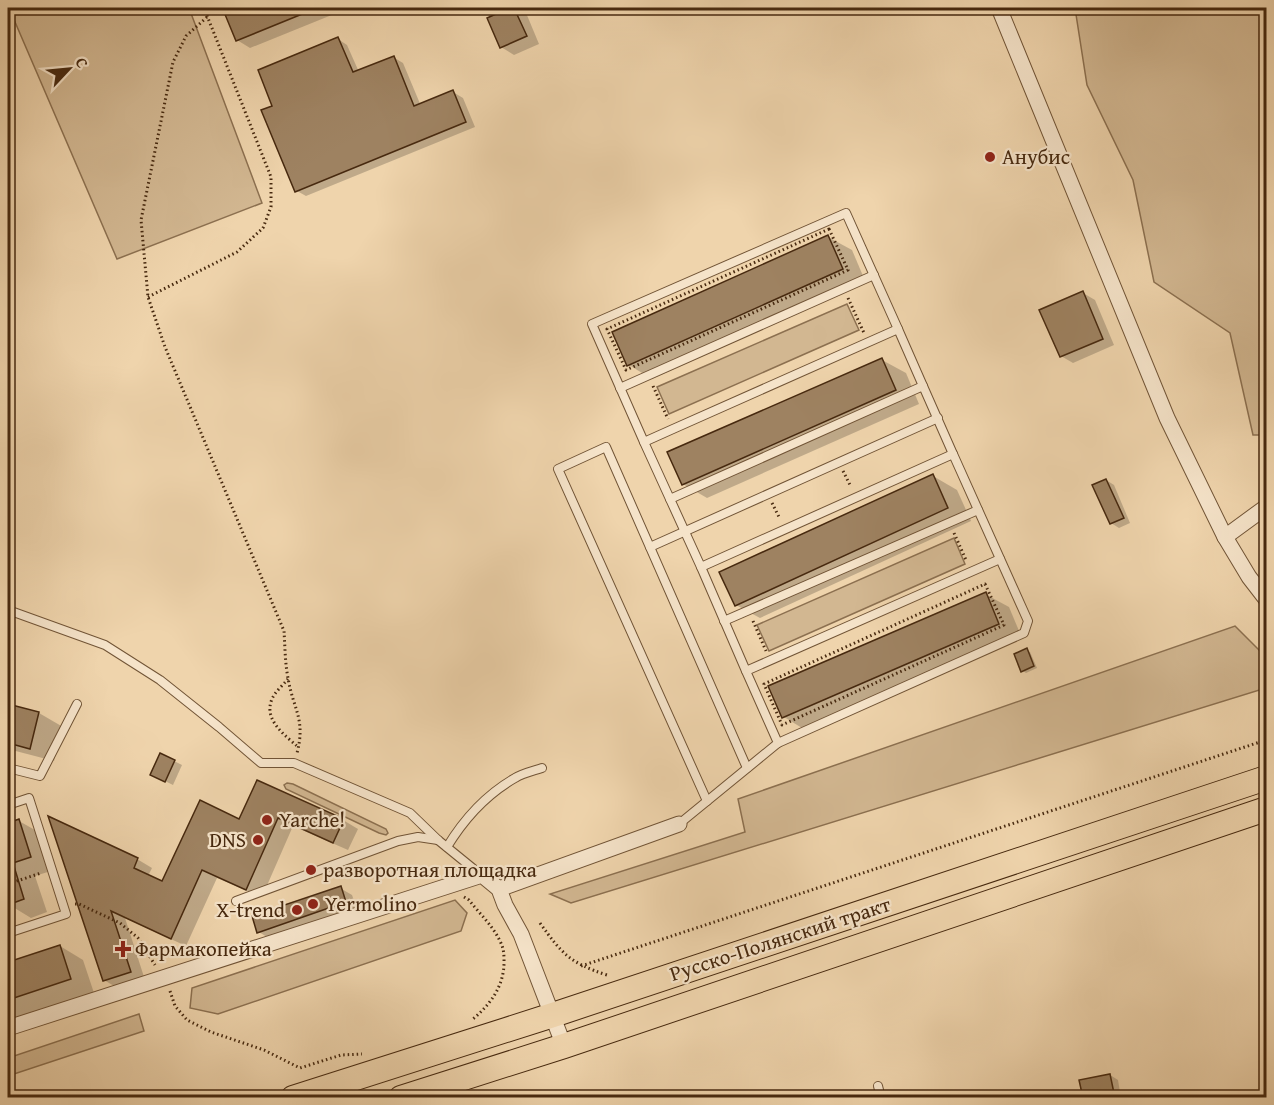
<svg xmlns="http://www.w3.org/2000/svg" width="1274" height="1105" viewBox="0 0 1274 1105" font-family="'Gentium Book Plus',serif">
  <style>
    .green { fill: #d2b791; stroke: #8c7050; stroke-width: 1.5 }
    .shadow { fill: #0003 }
    .building { fill: #9e8261; stroke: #47290f; stroke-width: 1.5 }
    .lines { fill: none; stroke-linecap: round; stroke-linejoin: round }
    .service-casing { stroke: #715436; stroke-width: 10 }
    .minor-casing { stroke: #715436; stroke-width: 17 }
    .primary-casing { stroke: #47290f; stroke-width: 26 }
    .path { stroke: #47290f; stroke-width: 3; stroke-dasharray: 1.5 3; stroke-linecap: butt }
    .service { stroke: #f5e3c9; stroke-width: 8 }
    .minor { stroke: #f5e3c9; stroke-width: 15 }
    .primary { stroke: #efd4ac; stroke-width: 24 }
    .poi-dot { fill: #8f2418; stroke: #f5e3c9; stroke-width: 2 }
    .labels { text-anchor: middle; stroke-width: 4.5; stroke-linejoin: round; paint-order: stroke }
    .poi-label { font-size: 21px; fill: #47290f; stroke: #f5e3c9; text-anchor: start }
    .street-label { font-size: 21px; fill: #47290f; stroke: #f5e3c9 }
  </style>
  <rect width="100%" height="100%" fill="#efd4ac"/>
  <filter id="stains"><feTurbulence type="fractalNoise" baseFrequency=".00333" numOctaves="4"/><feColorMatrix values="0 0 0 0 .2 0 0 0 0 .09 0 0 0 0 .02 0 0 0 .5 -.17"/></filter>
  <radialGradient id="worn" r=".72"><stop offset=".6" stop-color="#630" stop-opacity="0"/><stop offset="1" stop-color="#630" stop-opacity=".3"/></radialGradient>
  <g class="green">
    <polygon points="9,8 189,8 262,203 117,259"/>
    <polygon points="1075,8 1266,8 1266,435 1253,435 1230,333 1154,282 1133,180 1087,85"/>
    <polygon points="847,304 859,330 669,414 657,387"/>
    <polygon points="954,538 965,564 769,651 757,625"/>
    <polygon points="1235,626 1266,657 1266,688 571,903 550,894 745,832 738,799"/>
    <polygon points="287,783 293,784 386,829 388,833 386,835 379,833 286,789 284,785"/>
    <polygon points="455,900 467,913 461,931 218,1014 190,1008 192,988"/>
    <polygon points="139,1014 144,1031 8,1076 8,1058"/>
  </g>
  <g class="shadow">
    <polygon points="223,8 349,8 250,48 237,40"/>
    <polygon points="486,8 524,8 539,44 514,55 501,47"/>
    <polygon points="918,8 944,8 929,14"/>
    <polygon points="338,39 347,45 359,72 393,57 403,63 421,106 453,92 463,98 475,127 306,196 297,191 274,106"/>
    <polygon points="828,237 852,250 866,283 652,379 629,365"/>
    <polygon points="1083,293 1095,300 1114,345 1073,363 1061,356"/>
    <polygon points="882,360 906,373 919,404 707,498 683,484"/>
    <polygon points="933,476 957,490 971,521 760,618 736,605"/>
    <polygon points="1106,480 1114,485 1130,523 1119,528 1111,523"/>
    <polygon points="985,594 1009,607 1022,638 807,731 784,717 770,687"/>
    <polygon points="1026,650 1030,652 1037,668 1026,673 1023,671"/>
    <polygon points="8,705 39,713 63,727 54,761 8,749"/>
    <polygon points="174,761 182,765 173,785 159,778"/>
    <polygon points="258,782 343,820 358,829 348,850 293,826 262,897 217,878 186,946 125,918 145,980 119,989 104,980 50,819 137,859 152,868 148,876 163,883 240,821"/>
    <polygon points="19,821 42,834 54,870 35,876 47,912 31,918 8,904 8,824"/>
    <polygon points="340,888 352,895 357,909 270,939 259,932"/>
    <polygon points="60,946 83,960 94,993 8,1020 8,963"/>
    <polygon points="1110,1075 1118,1080 1121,1098 1085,1098"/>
  </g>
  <g class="building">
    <polygon points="234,8 317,8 236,41 224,12"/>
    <polygon points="510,8 514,8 527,36 500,48 487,18"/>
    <polygon points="338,37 353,72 394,56 414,106 453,90 466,122 295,192 261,110 272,106 258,70"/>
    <polygon points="828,235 843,269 627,366 612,332"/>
    <polygon points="1083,291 1103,339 1060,357 1039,310"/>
    <polygon points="882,358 896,390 682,485 667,452"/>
    <polygon points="933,474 948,508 735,606 719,572"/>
    <polygon points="1106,479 1124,518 1110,524 1092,485"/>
    <polygon points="986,592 999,624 782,718 768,686"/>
    <polygon points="1027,648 1034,666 1021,672 1014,654"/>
    <polygon points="8,704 39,712 30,749 8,743"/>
    <polygon points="160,753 175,760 165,782 150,775"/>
    <polygon points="257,780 344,819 333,843 278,818 246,890 202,870 171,939 111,911 131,972 103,981 48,816 138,858 134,868 162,881 200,800 239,819"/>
    <polygon points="19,819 31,857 13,863 24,899 8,905 8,823"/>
    <polygon points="341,886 346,902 257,933 252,916"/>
    <polygon points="60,945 71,979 8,1000 8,962"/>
    <polygon points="1110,1074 1115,1098 1083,1098 1079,1080"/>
  </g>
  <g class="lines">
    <defs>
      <g id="service">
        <polyline points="620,388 874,275"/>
        <polyline points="644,442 592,324 846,213 898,329"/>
        <polyline points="670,499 644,442 673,429 898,329 923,386"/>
        <polyline points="650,547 938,418"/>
        <polyline points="701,567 670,499 923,386 953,454"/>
        <polyline points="8,610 105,645 160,680 219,727 261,763 294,763 410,813 438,840 481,875"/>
        <polyline points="724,621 978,510"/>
        <polyline points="746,671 701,567 953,454 1028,621 1024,633 778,743"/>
        <polyline points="8,768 40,776 77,704"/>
        <polyline points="707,801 558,469 606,447 747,768"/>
        <polyline points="8,805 29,798 66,914 8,933"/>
        <polyline points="679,824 778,743 746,671 1000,559"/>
        <path d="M 447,847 C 464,819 487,794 515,778 C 523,773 533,771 542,768"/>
        <polyline points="236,901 398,841 418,837 438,840"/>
        <polyline points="878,1086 881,1098"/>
      </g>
      <g id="minor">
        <polyline points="999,8 1167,418 1225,537 1249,577 1266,599"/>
        <polyline points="1225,537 1266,507"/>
        <polyline points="499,889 679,824"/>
        <polyline points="8,1028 482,875 499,889 505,905 521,934 564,1046"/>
      </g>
      <g id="primary">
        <polyline points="293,1098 553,1015 1266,778"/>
        <polyline points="401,1098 564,1046 1266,809"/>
      </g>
    </defs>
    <use href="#service" class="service-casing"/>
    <use href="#minor" class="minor-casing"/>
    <use href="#primary" class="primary-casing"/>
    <g class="path">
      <path d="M 207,17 L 186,36 L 173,62 L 141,220 L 148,297 L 165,347 L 284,631 C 285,646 285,663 288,678 C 293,709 306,719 297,753"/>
      <polygon points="829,229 848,270 626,370 607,329"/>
      <polyline points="148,297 237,252 263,228 271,207 271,177 204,8"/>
      <polyline points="848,298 864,333"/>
      <polyline points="653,386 668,419"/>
      <polyline points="843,471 851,487"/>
      <polyline points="772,503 780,519"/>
      <polyline points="954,533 966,560"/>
      <polygon points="985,584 1004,625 782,725 764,684"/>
      <polyline points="753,621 766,651"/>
      <path d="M 288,679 C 283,685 275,692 272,699 C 263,720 285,735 298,747"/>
      <polyline points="8,884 41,873"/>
      <path d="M 464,897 L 469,900 C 479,913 493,926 500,941 C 503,947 504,952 504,959 C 505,984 492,1003 473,1019"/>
      <polyline points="75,904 79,904 120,923 138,938 155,965"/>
      <path d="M 540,923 C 562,954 570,963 607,975"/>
      <polyline points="581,966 1266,740"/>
      <polyline points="170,991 175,1006 187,1020 211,1032 264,1050 300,1068 341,1055 362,1054"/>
    </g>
    <use href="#service" class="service"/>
    <use href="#minor" class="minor"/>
    <use href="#primary" class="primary"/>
  </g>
  <g class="poi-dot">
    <circle cx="990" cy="157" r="6"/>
    <circle cx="267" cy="820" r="6"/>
    <circle cx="258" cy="840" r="6"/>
    <circle cx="311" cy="870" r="6"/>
    <circle cx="313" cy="904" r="6"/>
    <circle cx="297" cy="910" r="6"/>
    <path d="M120 940h6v6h6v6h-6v6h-6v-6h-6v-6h6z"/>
  </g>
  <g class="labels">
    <g class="poi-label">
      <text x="1002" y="164">Анубис</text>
      <text x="279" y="827">Yarche!</text>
      <text x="246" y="847" text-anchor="end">DNS</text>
      <text x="323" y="877">разворотная площадка</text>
      <text x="325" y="911">Yermolino</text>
      <text x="285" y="917" text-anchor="end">X-trend</text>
      <text x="135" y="956">Фармакопейка</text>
    </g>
    <g class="street-label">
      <text transform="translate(780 939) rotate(-18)" y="7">Русско-Полянский тракт</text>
    </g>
  </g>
  <rect width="1274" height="1105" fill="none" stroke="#efd4ac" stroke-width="30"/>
  <rect x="9" y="9" width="1256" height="1087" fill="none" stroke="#47290f" stroke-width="3"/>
  <rect x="15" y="15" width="1244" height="1075" fill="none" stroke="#47290f" stroke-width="1.5"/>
  <g transform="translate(69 69) rotate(64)" stroke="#f5e3c9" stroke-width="4.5" paint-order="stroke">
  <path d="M0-4.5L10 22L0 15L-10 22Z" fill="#47290f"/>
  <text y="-9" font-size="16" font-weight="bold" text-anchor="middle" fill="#47290f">С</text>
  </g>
  <rect width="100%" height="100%" filter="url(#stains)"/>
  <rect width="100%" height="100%" fill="url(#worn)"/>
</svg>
